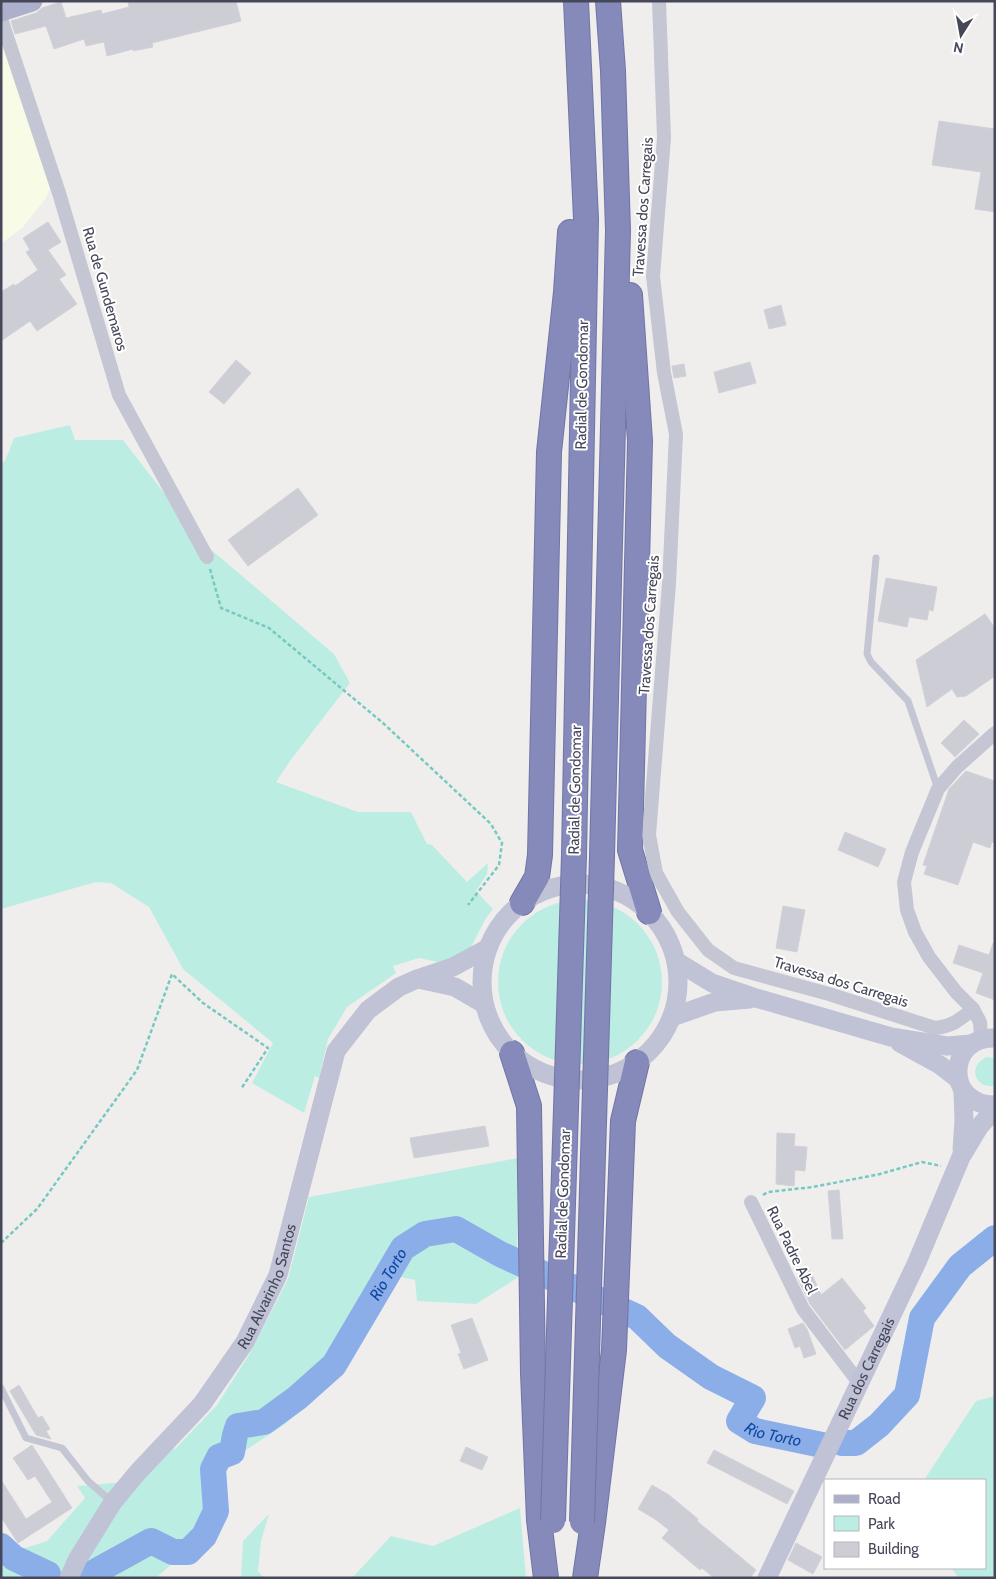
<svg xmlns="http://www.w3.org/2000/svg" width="996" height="1579" viewBox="0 0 996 1579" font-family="Cabin,sans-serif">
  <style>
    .commercial { fill: #f8fbe6 }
    .green { fill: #bcede3 }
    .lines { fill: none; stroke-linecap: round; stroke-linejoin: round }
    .river { stroke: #8baee8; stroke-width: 26 }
    .building { fill: #cdcdd5; stroke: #d2d1d9 }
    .highway-casing { stroke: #7175a6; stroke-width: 26 }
    .path { stroke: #76c9c2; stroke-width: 2.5; stroke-dasharray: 4 2.5; stroke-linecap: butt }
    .lane { stroke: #c4c6d4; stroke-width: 7 }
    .street { stroke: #c4c6d4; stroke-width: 14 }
    .secondary { stroke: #c0c2d6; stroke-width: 19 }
    .primary { stroke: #adb0cb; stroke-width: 21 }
    .highway { stroke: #868abb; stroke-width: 24 }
    .highway-bridge-casing { stroke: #7175a6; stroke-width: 26; stroke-linecap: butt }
    .highway-bridge { stroke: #868abb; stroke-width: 24 }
    .labels { text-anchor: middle; stroke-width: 4; stroke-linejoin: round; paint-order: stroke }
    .street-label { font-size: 15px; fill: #46485a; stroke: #fff }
    .water-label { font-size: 16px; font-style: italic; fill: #1148a1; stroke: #fff }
  </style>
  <rect width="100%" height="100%" fill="#f0eeed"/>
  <polygon class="commercial" points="1,37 52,184 46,198 23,227 1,244"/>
  <g class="green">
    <polygon points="70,425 75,440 123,440 202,542 334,654 350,683 290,761 276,782 358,812 411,812 427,844 432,845 467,882 488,863 487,874 476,891 493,909 486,918 470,949 470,969 419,958 393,966 396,973 347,1007 328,1039 319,1078 315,1076 304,1113 252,1083 273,1043 183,969 149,907 111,883 96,882 1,909 1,463 5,461 14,438"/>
    <circle cx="580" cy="982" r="82"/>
    <path d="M 987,1057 L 995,1058 L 995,1086 C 974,1089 967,1065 987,1057 Z"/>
    <polygon points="518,1158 517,1278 476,1304 417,1301 415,1280 401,1277 390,1261 331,1362 319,1394 285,1424 219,1468 221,1515 215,1524 214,1530 209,1535 195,1557 175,1561 156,1578 1,1578 1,1548 7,1554 47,1541 85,1498 77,1486 137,1481 167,1445 175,1449 217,1405 250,1353 288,1279 309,1197"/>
    <polygon points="995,1396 995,1578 959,1578 951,1568 985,1568 985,1480 924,1480 976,1401"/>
    <polygon points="520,1508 526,1578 352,1578 391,1536 433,1546"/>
    <polygon points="269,1514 261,1541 258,1571 264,1578 241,1578 243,1541"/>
  </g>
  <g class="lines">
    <g class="river">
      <polyline points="842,1443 856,1443 879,1425 907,1395 922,1318 960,1266 995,1238"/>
      <polyline points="1,1546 14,1558 48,1574"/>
      <path id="s1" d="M 84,1578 L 151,1541 L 173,1552 L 188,1552 L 204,1536 L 216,1511 L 213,1469 L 219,1457 L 232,1452 L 235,1435 L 238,1426 L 264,1422 L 297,1398 L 334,1365 L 403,1248 L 425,1234 L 456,1229 L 500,1254 L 637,1317 L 667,1346 L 711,1377 L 753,1398 L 739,1421 L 755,1431 L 822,1445"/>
    </g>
  </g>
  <g class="building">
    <polygon points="128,1 236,1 241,21 152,43 153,47 133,51 133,49 107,56 104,42 86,46 84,39 54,49 46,26 15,34 11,21 36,13 42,8 61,2 66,18 101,10 102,14 129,7"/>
    <polygon points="939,121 995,129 995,212 975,209 981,172 932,165"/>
    <polygon points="48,222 61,242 48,250 66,275 59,279 77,304 37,331 30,321 1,341 1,292 14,284 15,286 38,270 26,252 30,250 23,238"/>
    <polygon points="781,305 786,325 769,329 764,310"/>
    <polygon points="236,360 251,373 224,404 209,392"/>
    <polygon points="750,362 756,383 719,393 714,372"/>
    <polygon points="684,364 686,376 674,378 672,366"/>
    <polygon points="298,488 318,515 248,566 228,540"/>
    <polygon points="886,578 937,587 933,611 929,610 927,620 909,617 907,627 878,621"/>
    <polygon points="985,614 995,628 995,676 966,696 957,697 952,689 927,707 916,660"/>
    <polygon points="964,720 979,734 955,757 941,743"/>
    <polygon points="966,771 995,781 995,843 992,842 990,848 973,842 958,885 924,874 927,866 923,865 949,789"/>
    <polygon points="845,832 886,849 878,867 838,850"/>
    <polygon points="783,906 805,910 797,952 776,948"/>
    <polygon points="993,943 995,944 995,1000 976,993 983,973 953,963 959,945 989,955"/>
    <polygon points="485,1126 489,1146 414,1158 410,1138"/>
    <polygon points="777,1133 795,1134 794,1146 807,1147 805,1171 795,1170 794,1186 776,1184"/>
    <polygon points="839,1190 843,1239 832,1239 828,1191"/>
    <polygon points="810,1270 821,1295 842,1278 866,1308 863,1311 874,1326 845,1350 810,1304 797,1277"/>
    <polygon points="472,1318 488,1360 464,1369 458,1354 461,1353 451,1325"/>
    <polygon points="803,1323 807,1329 816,1354 804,1358 800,1346 795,1348 788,1329"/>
    <polygon points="19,1385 38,1418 42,1416 50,1429 46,1431 51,1439 36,1435 17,1403 10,1391"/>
    <polygon points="32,1445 72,1508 18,1543 1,1517 1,1480 26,1519 52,1502 35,1476 28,1480 13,1458"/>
    <polygon points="466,1447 488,1457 482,1470 460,1461"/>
    <polygon points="714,1450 794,1491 787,1504 707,1463"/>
    <polygon points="652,1485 669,1495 698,1519 697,1521 756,1570 750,1578 714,1578 702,1568 700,1570 662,1538 669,1530 655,1519 638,1509"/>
    <polygon points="796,1543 822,1557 813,1574 788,1560"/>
  </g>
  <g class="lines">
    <defs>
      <g id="highway">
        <polyline points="630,295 640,441 630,850 649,912"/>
        <polyline points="574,855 586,219 576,1"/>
        <polyline points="602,856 618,231 613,71 608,1"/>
        <polyline points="522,903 537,877 540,855 549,452 566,292 570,232"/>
        <polyline points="512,1053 529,1106 533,1373 539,1520 546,1578"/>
        <polyline points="585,1578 593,1523 614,1350 623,1121 637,1062"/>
      </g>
    </defs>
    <use href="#highway" class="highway-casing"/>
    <g class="path">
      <polyline points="210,569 221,608 269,628 383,723 491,824 502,843 499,865 468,905"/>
      <polyline points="763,1195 768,1192 813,1187 880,1174 922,1162 941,1166"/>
      <polyline points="1,1243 37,1209 137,1070 172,974 203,1003 268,1048 241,1089"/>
    </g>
    <g class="lane">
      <polyline points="876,558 867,654 871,662 908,701 938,789"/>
      <polyline points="1,1388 26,1438 62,1448 88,1481 112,1502"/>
    </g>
    <g class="street">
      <path d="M 659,1 L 664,138 L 653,276 L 664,373 L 676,434 L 669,584 L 649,835 L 656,873 L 678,912 L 708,950 L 734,968 L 829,994 L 935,1028 C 953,1026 959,1020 973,1009"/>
      <polyline points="1,19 59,193 119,395 207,557"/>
      <polyline points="981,1040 980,1022 973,1009 956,992 929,957 915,932 907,910 904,882 912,852 938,789 957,767 995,733"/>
      <polyline points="751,1202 803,1309 860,1384"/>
    </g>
    <g class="secondary">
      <circle cx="580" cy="982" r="98"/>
      <polyline points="676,961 712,983 756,998 891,1037 947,1046 971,1044"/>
      <polyline points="418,979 455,987 484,1004"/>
      <polyline points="672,1017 715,1002 750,999"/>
      <path d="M 995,1038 C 946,1036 945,1106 995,1105"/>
      <polyline points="900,1043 940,1065 958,1079"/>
      <polyline points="962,1150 964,1120 963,1092"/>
      <path id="s2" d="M 69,1578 L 77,1560 L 113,1502 L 138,1472 L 202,1404 L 245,1342 L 278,1275 L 336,1051 L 368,1010 L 399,987 L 417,979 L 453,967 L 488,948"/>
      <path id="s3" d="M 767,1578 L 917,1262 L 961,1157 L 979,1127 L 995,1109"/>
    </g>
    <polyline class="primary" points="1,11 32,1"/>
    <use href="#highway" class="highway"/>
    <defs>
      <g id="highway-bridge">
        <polyline points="553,1521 574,855"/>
        <polyline points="582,1522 602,856"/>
      </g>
    </defs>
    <use href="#highway-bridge" class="highway-bridge-casing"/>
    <use href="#highway-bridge" class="highway-bridge"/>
  </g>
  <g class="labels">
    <g class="street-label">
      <text transform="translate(643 207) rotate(-86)" y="5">Travessa dos Carregais</text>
      <text transform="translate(105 289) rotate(74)" y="5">Rua de Gundemaros</text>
      <text transform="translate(582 385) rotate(-89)" y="5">Radial de Gondomar</text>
      <text transform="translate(649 625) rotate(-86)" y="5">Travessa dos Carregais</text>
      <text transform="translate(575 790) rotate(-89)" y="5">Radial de Gondomar</text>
      <text transform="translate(841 982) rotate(17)" y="5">Travessa dos Carregais</text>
      <text transform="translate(563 1194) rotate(-88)" y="5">Radial de Gondomar</text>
      <text transform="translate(792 1250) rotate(64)" y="5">Rua Padre Abel</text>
      <text dy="5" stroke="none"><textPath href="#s2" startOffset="356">Rua Alvarinho Santos</textPath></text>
      <text dy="5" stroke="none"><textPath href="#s3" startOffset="232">Rua dos Carregais</textPath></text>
    </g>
    <g class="water-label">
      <text dy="6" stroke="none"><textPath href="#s1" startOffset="485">Rio Torto</textPath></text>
      <text dy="6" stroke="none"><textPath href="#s1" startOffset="981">Rio Torto</textPath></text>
    </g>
  </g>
  <rect width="996" height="1579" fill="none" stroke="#46485a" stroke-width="5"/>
  <rect x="824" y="1479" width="162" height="90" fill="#ffffff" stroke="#b5b6bd"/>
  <rect x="834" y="1495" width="25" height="8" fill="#adb0cb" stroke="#b5b6bd"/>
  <text x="868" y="1504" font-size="15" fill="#46485a">Road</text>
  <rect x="834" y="1516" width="25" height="15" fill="#bcede3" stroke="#b5b6bd"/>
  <text x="868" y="1529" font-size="15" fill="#46485a">Park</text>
  <rect x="834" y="1542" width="25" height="15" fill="#cdcdd5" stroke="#b5b6bd"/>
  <text x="868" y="1554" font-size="15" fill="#46485a">Building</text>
  <g transform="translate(961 35) rotate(191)" stroke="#ffffff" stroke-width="4" paint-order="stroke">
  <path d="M0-4L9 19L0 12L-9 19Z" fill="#46485a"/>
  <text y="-8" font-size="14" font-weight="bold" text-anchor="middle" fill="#46485a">N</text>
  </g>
</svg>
